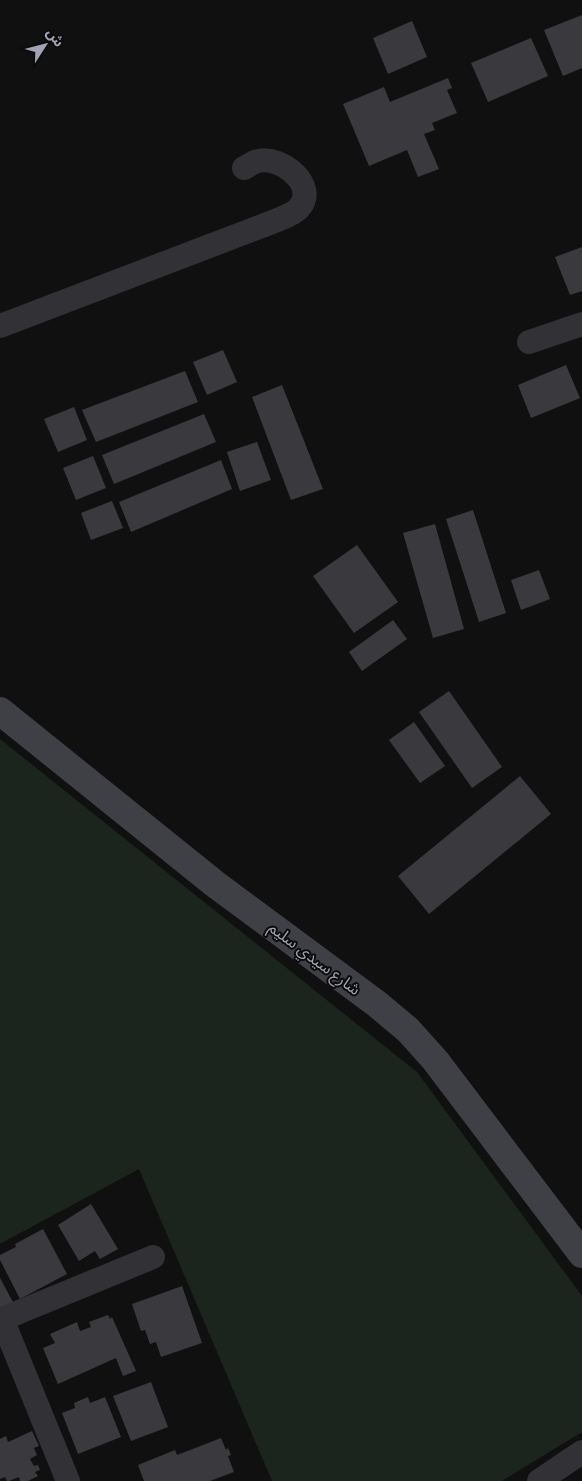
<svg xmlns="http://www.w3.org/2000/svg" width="582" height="1481" viewBox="0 0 582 1481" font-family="Cabin,'Noto Sans Arabic',sans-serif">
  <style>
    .green { fill: #1c241e }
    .building { fill: #3a3a3e }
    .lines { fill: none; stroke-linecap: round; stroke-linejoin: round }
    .street { stroke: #313136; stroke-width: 24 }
    .secondary { stroke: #3f3f46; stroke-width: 28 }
    .labels { text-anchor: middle; stroke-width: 4; stroke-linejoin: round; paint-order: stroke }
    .street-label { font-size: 16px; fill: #a1a2b2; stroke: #0b0b0c }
  </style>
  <rect width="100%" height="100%" fill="#101011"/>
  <polygon class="green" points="0,739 417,1072 582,1296 582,1432 502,1481 272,1481 139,1169 0,1244"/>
  <g class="building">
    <polygon points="582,15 582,68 563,76 544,30"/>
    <polygon points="412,21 427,57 388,74 373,38"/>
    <polygon points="531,38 548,76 488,102 471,63"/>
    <polygon points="448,78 452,88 447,90 457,113 432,123 435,130 424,134 439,169 418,177 407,150 369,166 343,104 384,87 390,102"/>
    <polygon points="582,247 582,291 570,295 555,257"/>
    <polygon points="223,350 237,382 207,395 193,362"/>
    <polygon points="566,365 580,398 531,418 518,385"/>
    <polygon points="185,371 198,402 96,442 82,410"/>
    <polygon points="282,385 323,489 291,500 252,397"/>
    <polygon points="74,407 87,440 58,452 44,419"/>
    <polygon points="204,414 216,442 114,484 102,455"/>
    <polygon points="257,442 271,480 240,491 227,452"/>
    <polygon points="93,456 106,488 76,500 63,468"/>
    <polygon points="221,460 232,489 131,532 119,502"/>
    <polygon points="112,501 123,528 91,540 81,513"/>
    <polygon points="473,510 506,613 479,622 446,519"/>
    <polygon points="435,524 464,629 433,638 403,533"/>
    <polygon points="357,545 398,602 354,633 313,576"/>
    <polygon points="539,570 550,599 521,610 511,580"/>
    <polygon points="393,620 407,639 362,671 349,652"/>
    <polygon points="449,691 502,767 472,788 419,712"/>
    <polygon points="414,722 445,766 420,783 389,740"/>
    <polygon points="520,776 551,814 429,914 398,876"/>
    <polygon points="91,1204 118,1249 100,1259 95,1251 79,1261 58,1225"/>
    <polygon points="43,1229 67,1274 20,1299 0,1260 0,1255 16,1247 15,1244"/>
    <polygon points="0,1278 13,1302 0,1309"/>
    <polygon points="182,1286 202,1343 161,1357 156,1342 150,1344 145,1330 141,1331 132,1304"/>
    <polygon points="108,1315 110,1319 112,1317 136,1371 123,1376 116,1358 58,1384 43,1348 55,1343 50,1334 77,1322 80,1331 91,1327 89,1322"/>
    <polygon points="151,1382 168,1427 131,1441 113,1396"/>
    <polygon points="88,1397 90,1403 105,1397 121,1437 78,1454 62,1413 75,1408 74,1403"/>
    <polygon points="32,1431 39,1446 34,1448 37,1455 30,1459 34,1466 38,1465 40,1470 35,1472 38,1476 28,1481 20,1481 19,1477 9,1481 7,1481 5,1477 0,1479 0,1439 6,1436 8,1442"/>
    <polygon points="221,1438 226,1450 228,1448 231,1455 228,1456 234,1472 210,1481 144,1481 138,1465 175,1450 177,1455"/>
  </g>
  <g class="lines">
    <g class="street">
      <path d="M 0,326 L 275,221 C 282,218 294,214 299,208 C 319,186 281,155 258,161 C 253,162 248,166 244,168"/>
      <polyline points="529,342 582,324"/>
      <polyline points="2,1319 68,1481"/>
      <polyline points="0,1320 153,1257"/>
      <polyline points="539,1481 582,1452"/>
    </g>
    <polyline class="secondary" points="0,711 215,884 377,1004 408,1030 435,1060 582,1254"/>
  </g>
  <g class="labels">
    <g class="street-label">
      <text transform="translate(315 958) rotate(37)" y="6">شارع سيدي سليم</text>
    </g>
  </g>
  <g transform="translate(45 45) rotate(54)" stroke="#0b0b0c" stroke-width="4" paint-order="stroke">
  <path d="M0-4L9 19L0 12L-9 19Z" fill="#a1a2b2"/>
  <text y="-8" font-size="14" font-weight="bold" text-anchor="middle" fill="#a1a2b2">ش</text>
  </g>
</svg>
